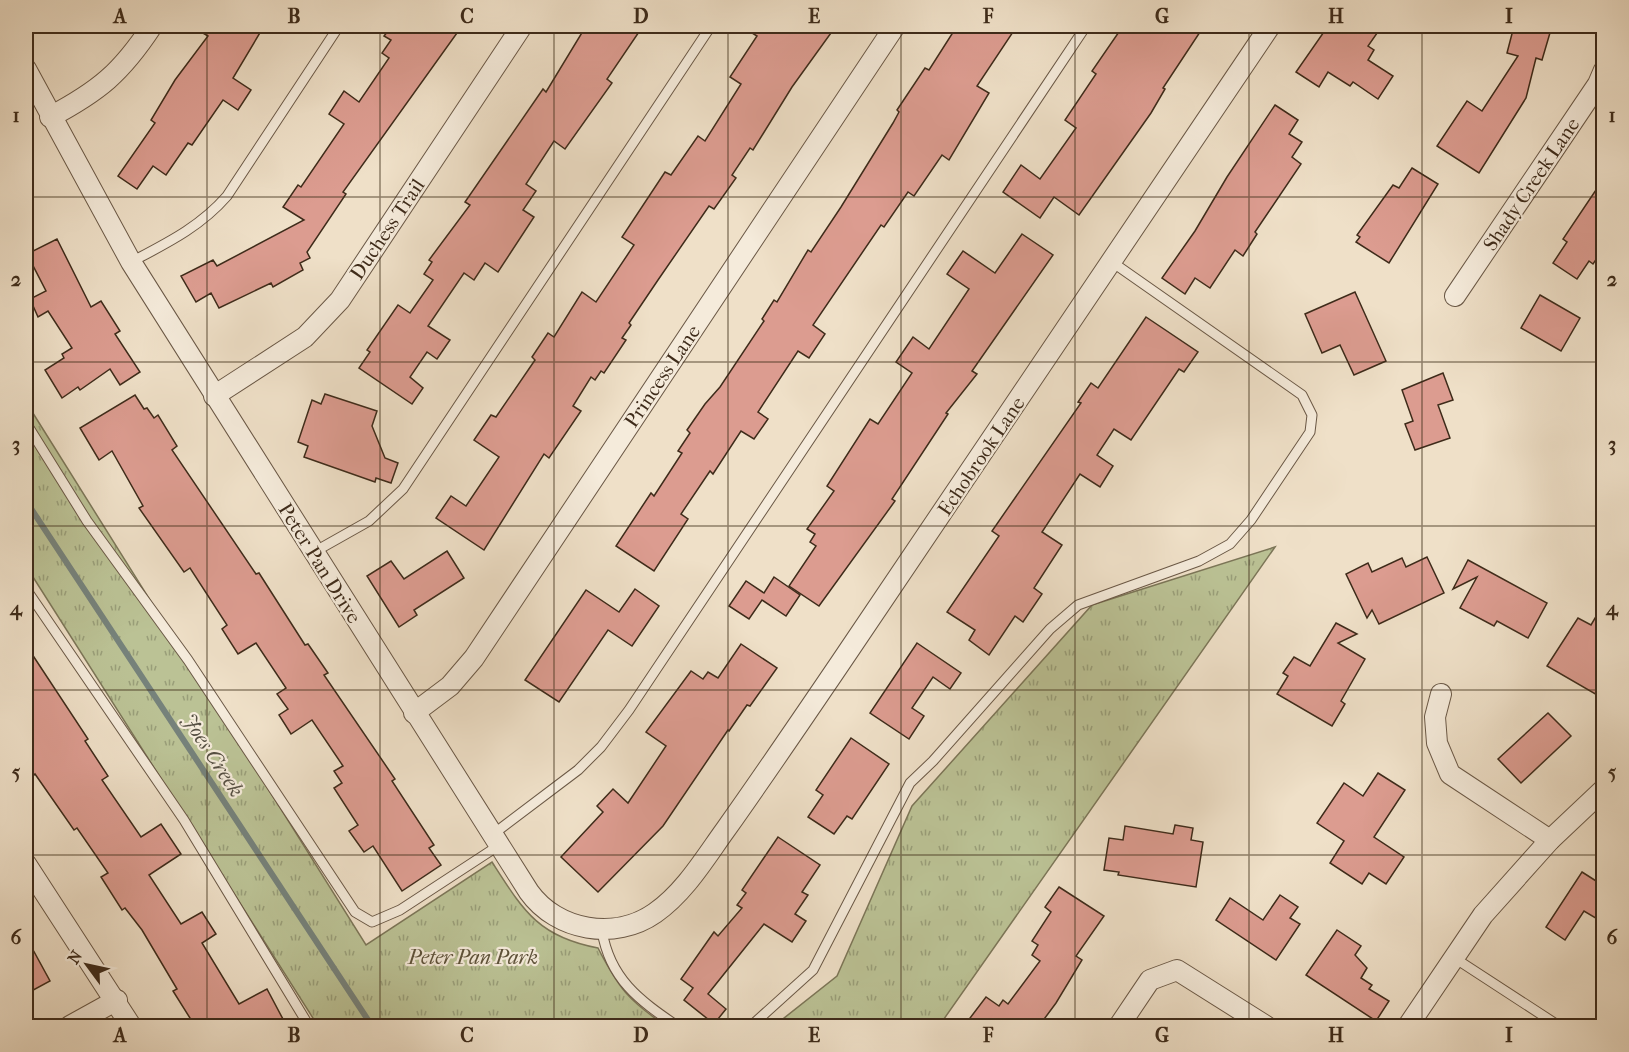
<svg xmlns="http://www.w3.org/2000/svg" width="1629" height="1052" viewBox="0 0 1629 1052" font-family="'IM FELL French Canon',serif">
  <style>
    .grass { fill: url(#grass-tufts); stroke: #7c7658; stroke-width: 1.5 }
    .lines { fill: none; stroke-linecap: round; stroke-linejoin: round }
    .stream { stroke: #76827b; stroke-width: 6 }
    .building { fill: #dc9c90; stroke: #3e2b1a; stroke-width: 1.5 }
    .service-casing { stroke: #6a5846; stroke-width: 11 }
    .minor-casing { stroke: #6a5846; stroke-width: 22 }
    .service { stroke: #f5ebdb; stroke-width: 9 }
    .minor { stroke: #f5ebdb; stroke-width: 20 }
    .grid { fill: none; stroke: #3e2b1a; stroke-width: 1.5; stroke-opacity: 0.55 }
    .labels { text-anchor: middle; stroke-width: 4.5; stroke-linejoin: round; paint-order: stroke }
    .street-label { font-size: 20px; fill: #3e2b1a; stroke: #f5ebdb }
    .park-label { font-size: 20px; font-style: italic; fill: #5d5139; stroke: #f5ebdb }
    .water-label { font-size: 21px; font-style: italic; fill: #554f42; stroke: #f5ebdb }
    .neatline { fill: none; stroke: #3e2b1a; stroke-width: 2 }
    .grid-label { font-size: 20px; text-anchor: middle; font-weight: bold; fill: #3e2b1a }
  </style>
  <defs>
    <pattern id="grass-tufts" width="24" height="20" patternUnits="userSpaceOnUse" patternTransform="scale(1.5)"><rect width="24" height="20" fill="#bbc295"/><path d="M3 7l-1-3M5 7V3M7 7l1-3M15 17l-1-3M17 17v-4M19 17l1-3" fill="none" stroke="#999e79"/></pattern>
  </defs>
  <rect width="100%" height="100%" fill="#efe0c8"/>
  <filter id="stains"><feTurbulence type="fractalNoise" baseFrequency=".00333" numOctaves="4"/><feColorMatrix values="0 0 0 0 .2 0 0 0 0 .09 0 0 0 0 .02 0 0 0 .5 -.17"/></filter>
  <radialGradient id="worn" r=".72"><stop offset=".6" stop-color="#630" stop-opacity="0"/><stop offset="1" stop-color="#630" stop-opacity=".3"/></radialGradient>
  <g class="grass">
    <path d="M 26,402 L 366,945 L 492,862 C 523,910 538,937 598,948 C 619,989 628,1000 666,1026 L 318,1026 L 26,566 Z"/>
    <polygon points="1275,547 939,1026 774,1026 837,976 912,806 1092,605"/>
  </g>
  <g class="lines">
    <polyline class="stream" points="26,501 372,1026"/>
  </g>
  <g class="building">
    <polygon points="191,26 264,26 233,78 251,90 238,110 223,100 192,145 188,143 166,175 153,166 137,189 118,176 155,123 151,120 175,80 208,36"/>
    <polygon points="392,26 462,26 343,192 346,194 307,252 310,258 300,263 303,270 273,287 271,283 219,308 211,293 196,302 181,276 213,260 217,266 304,220 283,207 298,185 301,187 344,124 329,114 344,91 359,102 389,58 382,53 391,40 384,36"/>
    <polygon points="586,26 643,26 607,79 612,83 565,149 554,141 526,184 536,191 523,210 534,217 498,272 485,263 474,280 464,273 428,326 450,340 437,359 427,352 410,377 423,388 412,404 359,368 370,352 367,350 398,305 410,313 433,280 424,274 432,262 429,260 470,205 465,202 543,89 546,92"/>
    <polygon points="741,26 836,26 792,87 753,150 750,148 732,175 736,178 714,209 709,206 658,280 629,323 631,325 622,338 626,340 604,373 601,371 595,380 591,377 573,406 581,411 549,458 544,454 484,550 436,518 451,496 466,506 499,457 474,440 491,415 496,417 535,360 532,357 548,333 554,337 582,292 596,302 634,245 622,237 665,172 671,175 698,136 705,141 741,84 730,77 757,36"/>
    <polygon points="957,26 1017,26 977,86 989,93 949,160 942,155 914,196 908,192 884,227 881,225 813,325 825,334 809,358 798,351 758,412 768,419 754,439 741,431 713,474 710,471 681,514 688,519 654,571 616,546 651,493 654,496 682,453 678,451 690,433 687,430 705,404 720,387 764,321 762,319 774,300 777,302 808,250 811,252 841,207 893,123 899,112 897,110 925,68 929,70"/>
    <polygon points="1123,26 1204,26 1163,88 1165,89 1151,113 1079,215 1054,197 1040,218 1003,192 1021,165 1040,179 1076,128 1065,120 1096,74 1092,71"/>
    <polygon points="1328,26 1382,26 1368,46 1374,50 1368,60 1393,76 1378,99 1353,82 1350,86 1328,72 1319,87 1296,72"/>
    <polygon points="1514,26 1552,26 1542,60 1536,58 1526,98 1479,173 1437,146 1467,101 1482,111 1518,56 1507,53"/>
    <polygon points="1275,105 1298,120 1289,134 1302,142 1292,157 1301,164 1255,232 1257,234 1243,256 1235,250 1210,288 1195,278 1185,294 1162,278 1195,231 1227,177"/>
    <polygon points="1412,168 1438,184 1389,263 1356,242 1360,237 1357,235 1393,185 1399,188"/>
    <polygon points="1604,178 1604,248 1593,264 1589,261 1577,279 1553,263 1567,242 1563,239"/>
    <polygon points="1022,234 1053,255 972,371 977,374 946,413 948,414 892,499 895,501 819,606 789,586 816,546 810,542 815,534 807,529 834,491 827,486 870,419 878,424 912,373 896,362 913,337 929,349 969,289 947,274 963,251 995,273"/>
    <polygon points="57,239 91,307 101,301 120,331 115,334 140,372 120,385 110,369 80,390 78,387 62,398 45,370 64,358 62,354 72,348 48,311 38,317 30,299 46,291 27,254"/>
    <polygon points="1355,292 1386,361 1354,375 1340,345 1322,353 1305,314"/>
    <polygon points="1540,295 1580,318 1561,351 1521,328"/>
    <polygon points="1146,317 1198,352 1184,372 1179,369 1131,440 1114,429 1097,455 1113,466 1100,487 1080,474 1042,532 1062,545 1034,588 1042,594 1023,622 1015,616 989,655 969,640 975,630 947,612 999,536 992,531 1081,403 1078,402 1091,383 1098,388"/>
    <polygon points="1443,373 1453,400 1438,405 1450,438 1415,450 1405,424 1413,421 1402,390"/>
    <polygon points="325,394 377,411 372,426 385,458 398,463 391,483 376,478 375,482 304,457 308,446 298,442 312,400 321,404"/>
    <polygon points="135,395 144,409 147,408 154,418 158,415 177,446 172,450 256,574 259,573 305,645 308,644 328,673 324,675 395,779 392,781 434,845 429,848 441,865 402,891 373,846 364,852 349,831 358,825 334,788 342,783 334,771 343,766 312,720 291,734 279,715 288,709 277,694 286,688 256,643 238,654 222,629 227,625 190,568 184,572 139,508 143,506 112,451 99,460 80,428"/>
    <polygon points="447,551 464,578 414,610 417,615 399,627 367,576 391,561 404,579"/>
    <polygon points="1427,557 1444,593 1379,624 1372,610 1367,618 1346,574 1368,563 1372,572 1402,558 1406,567"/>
    <polygon points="1468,560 1547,603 1528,638 1497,621 1494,626 1460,608 1477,577 1453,589"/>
    <polygon points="774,577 800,595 786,616 762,600 749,619 729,606 746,581 764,593"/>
    <polygon points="635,589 659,606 632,646 608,630 559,702 525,680 586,590 619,612"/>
    <polygon points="1604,603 1604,699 1547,666 1578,618 1591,625"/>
    <polygon points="1336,623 1357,634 1338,643 1365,659 1341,701 1345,704 1332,726 1277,694 1288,676 1283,673 1294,657 1310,666"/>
    <polygon points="917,643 961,673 950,689 933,677 912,708 924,716 909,739 870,713"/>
    <polygon points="741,644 777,668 750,706 747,705 729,731 728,730 663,826 598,892 561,857 603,812 597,806 613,789 628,803 666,746 646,732 691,671 703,679 708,672 718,678"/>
    <polygon points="26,645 88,739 85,741 108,776 102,780 141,837 161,824 181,854 149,875 181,924 202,912 216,934 202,943 239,1004 267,989 284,1021 274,1026 195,1026 173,991 177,989 142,930 125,908 122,910 101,877 108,873 77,828 74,830 35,774 33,776 26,765"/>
    <polygon points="1548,713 1571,736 1521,783 1498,759"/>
    <polygon points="851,738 889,764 852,819 847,816 834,834 808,817 823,795 816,790"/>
    <polygon points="1378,773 1405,790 1374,837 1404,857 1386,884 1369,873 1362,884 1330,863 1344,841 1317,823 1344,783 1363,796"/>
    <polygon points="1175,825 1193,828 1191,840 1203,842 1196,887 1118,875 1119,872 1104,870 1109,838 1123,840 1125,826 1173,834"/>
    <polygon points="778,837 820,865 802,892 808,895 795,914 806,921 792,942 764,924 708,994 726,1009 714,1024 684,1000 693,988 681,979 714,932 718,936 742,908 737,905 746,893 742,890"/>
    <polygon points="1582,872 1604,886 1604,923 1584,911 1565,940 1546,927"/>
    <polygon points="1059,887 1104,916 1076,956 1082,960 1056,1003 1039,1026 964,1026 986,997 999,1006 1003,1000 1008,1004 1040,961 1032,955 1038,945 1032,941 1051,912 1045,907"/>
    <polygon points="1280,895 1298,907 1290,918 1300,924 1276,960 1216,920 1230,898 1263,920"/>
    <polygon points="1337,930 1361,946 1355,955 1367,968 1361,978 1372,985 1369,989 1389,1001 1376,1021 1306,975"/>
    <polygon points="26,937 50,981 26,994"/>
  </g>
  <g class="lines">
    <defs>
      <g id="service">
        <path d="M 131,262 C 167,243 200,227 227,196 L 339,26"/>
        <polyline points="26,423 87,521 188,660 355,912 372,922 400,910 498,846"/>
        <polyline points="314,552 369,521 403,489 711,26"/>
        <polyline points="26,589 184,820 309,1026"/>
        <polyline points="492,835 578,770 601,747 629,710 1086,26"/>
        <path d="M 602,931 C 610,979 639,1000 677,1026"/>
        <polyline points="1453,957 1559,1026"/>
        <polyline points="751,1026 813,970 910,783 933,761 1050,629 1078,605 1199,561 1230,544 1251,520 1310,432 1312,415 1302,395 1112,262"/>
      </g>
      <g id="minor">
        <path d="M 26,69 L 131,262 L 529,892 C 557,931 615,941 655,913 C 685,892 705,858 726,829 C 765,774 803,718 841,662 C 985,450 1128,238 1270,26"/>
        <path d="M 50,117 C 99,91 121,73 152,26"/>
        <polyline points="1455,296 1598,84 1604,70"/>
        <polyline points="214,396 305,337 340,300 522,26"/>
        <polyline points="1441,694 1435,717 1437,743 1450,774 1550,840"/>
        <polyline points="414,713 450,686 474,658 895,26"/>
        <polyline points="26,864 131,1026"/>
        <polyline points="70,1026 117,1000"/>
        <polyline points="1119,1026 1150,980 1177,970 1266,1026"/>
        <polyline points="1408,1026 1483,915 1550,840 1604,789"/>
      </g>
    </defs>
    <use href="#service" class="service-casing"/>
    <use href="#minor" class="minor-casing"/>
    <use href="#service" class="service"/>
    <use href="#minor" class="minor"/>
  </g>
  <path class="grid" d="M 207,26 L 207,1026M 380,26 L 380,1026M 554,26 L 554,1026M 728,26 L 728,1026M 901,26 L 901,1026M 1075,26 L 1075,1026M 1249,26 L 1249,1026M 1422,26 L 1422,1026M 26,197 L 1604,197M 26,362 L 1604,362M 26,526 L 1604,526M 26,690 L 1604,690M 26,855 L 1604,855"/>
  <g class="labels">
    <g class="street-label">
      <text transform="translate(1531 184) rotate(-56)" y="7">Shady Creek Lane</text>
      <text transform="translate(387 229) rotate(-56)" y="7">Duchess Trail</text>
      <text transform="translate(662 376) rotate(-56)" y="7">Princess Lane</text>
      <text transform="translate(981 456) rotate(-56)" y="7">Echobrook Lane</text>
      <text transform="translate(320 563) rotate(58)" y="7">Peter Pan Drive</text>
    </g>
    <g class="park-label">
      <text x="473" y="964">Peter Pan Park</text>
    </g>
    <g class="water-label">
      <text transform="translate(213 755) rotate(57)" y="7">Joes Creek</text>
    </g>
  </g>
  <rect width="1629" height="1052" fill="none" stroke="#efe0c8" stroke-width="66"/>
  <g transform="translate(87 965) rotate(303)" stroke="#f5ebdb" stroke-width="4.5" paint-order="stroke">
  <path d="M0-4.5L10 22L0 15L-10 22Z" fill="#3e2b1a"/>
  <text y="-9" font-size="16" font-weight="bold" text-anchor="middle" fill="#3e2b1a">N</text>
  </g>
  <rect x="33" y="33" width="1563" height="986" class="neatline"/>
  <g class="grid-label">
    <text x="120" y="23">A</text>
    <text x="294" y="23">B</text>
    <text x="467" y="23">C</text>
    <text x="641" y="23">D</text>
    <text x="814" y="23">E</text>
    <text x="988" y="23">F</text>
    <text x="1162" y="23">G</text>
    <text x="1336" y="23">H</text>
    <text x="1509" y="23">I</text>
    <text x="16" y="122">1</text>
    <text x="1612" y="122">1</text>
    <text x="16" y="286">2</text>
    <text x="1612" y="286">2</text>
    <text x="16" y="451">3</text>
    <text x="1612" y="451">3</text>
    <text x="16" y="615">4</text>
    <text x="1612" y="615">4</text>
    <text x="16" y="779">5</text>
    <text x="1612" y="779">5</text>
    <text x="16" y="944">6</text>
    <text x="1612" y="944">6</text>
    <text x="120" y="1042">A</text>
    <text x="294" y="1042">B</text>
    <text x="467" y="1042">C</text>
    <text x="641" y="1042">D</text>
    <text x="814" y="1042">E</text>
    <text x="988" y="1042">F</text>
    <text x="1162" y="1042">G</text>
    <text x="1336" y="1042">H</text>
    <text x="1509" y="1042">I</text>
  </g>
  <rect width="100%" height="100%" filter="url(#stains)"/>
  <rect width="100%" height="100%" fill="url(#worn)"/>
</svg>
